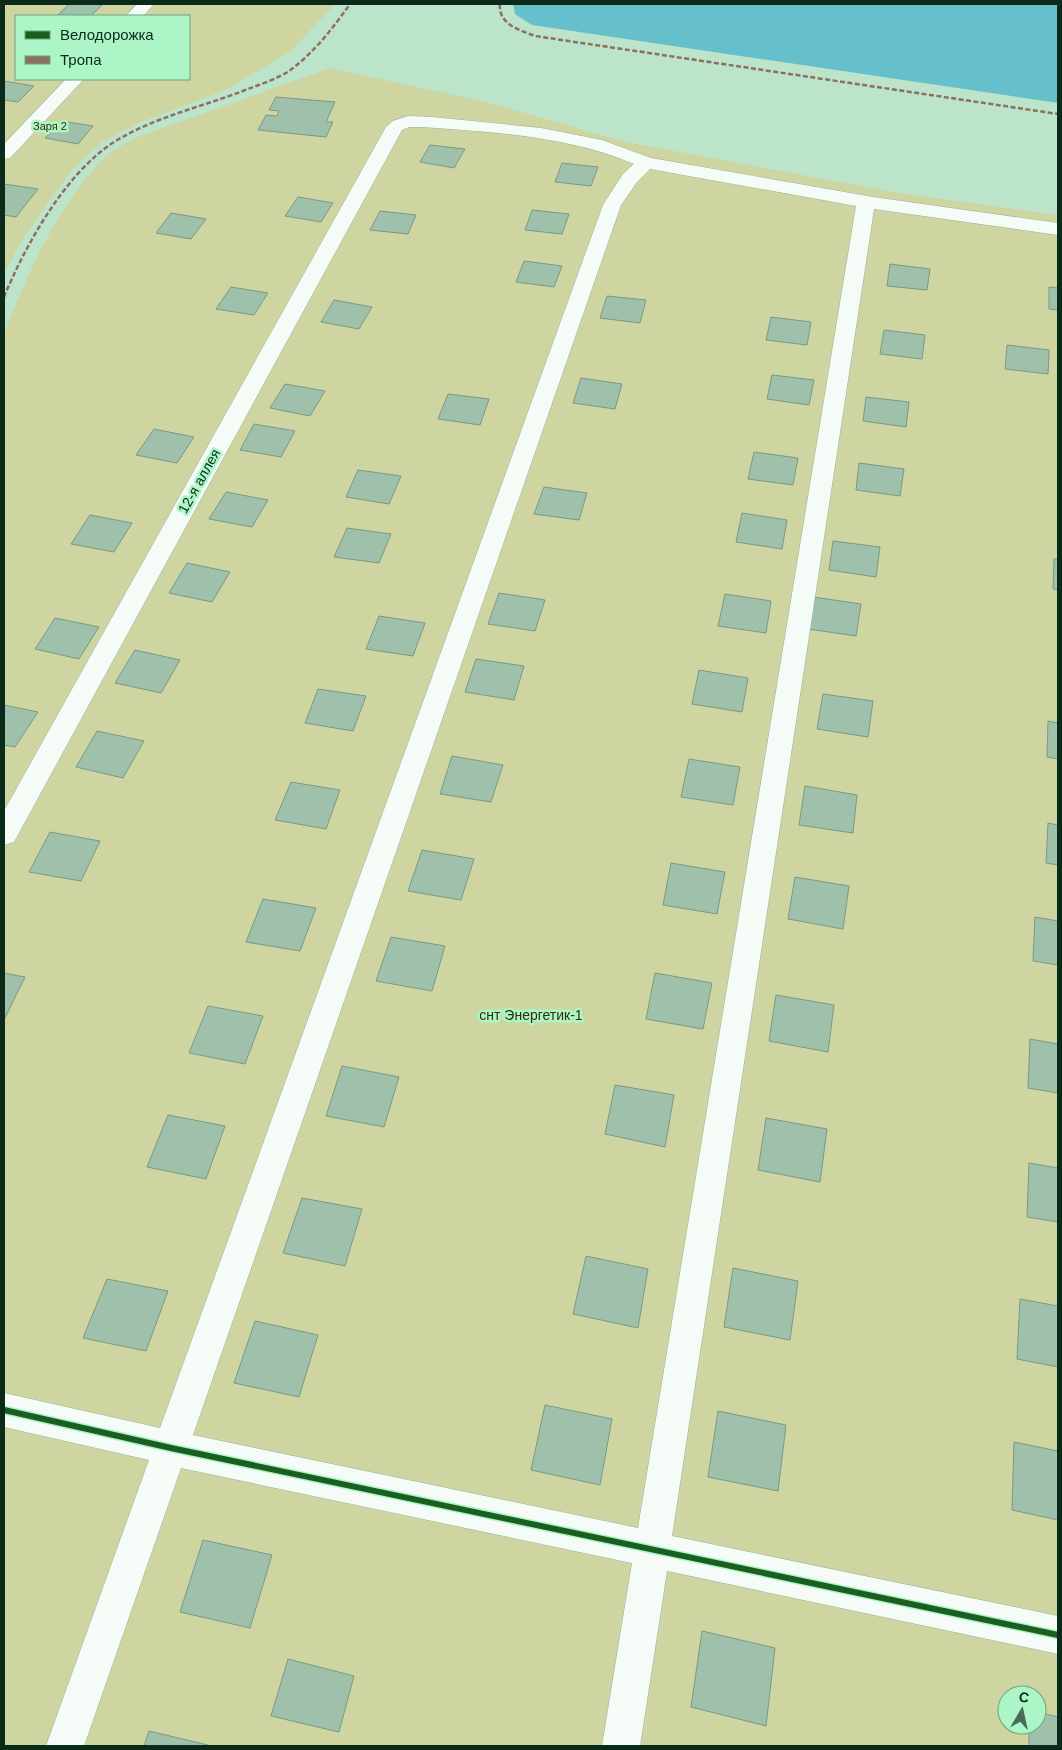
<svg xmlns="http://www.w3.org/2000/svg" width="1062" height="1750" viewBox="0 0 1062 1750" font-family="Helvetica,sans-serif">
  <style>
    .green { fill: #ced5a0; fill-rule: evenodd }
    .water { fill: #66c0cb }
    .building { fill: #9fc1ac; stroke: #799986 }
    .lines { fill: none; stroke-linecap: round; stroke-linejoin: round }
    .minor-casing { stroke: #94b4a0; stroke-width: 1 }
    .minor { fill: #f5fbf7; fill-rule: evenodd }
    .quiet { stroke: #8d6e63; stroke-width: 2.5; stroke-dasharray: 5 2.5; stroke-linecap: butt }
    .cycleway-casing { stroke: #abf5c6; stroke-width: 9 }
    .cycleway { stroke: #1b5e20; stroke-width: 6 }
    .labels { text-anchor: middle; stroke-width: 5; stroke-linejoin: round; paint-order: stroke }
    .far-park-label { font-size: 11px; fill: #362d08; stroke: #abf5c6 }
    .street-label { font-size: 14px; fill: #0b2a19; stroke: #abf5c6 }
    .park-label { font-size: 14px; fill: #362d08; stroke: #abf5c6 }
  </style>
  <rect width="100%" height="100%" fill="#bce4ca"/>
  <g class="green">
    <path d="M 4,4 L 335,4 L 290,52 L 224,91 L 141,122 L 101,143 L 73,168 L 22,240 L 4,273 ZM 16,16 L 189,16 L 189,79 L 16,79 Z"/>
    <path d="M 330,68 L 486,102 L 626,142 L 893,192 L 1058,215 L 1058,1746 L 4,1746 L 4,335 C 25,277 62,196 109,154 C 117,147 129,142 138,137 ZM 1007,1695 L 1037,1695 L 1037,1725 L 1007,1725 Z"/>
  </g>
  <polygon class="water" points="513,4 1058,4 1058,103 532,25 515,14"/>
  <g class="building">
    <polygon points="69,4 96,4 102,5 91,16 58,15"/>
    <polygon points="4,81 34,86 18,102 4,100"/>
    <polygon points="276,97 335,102 326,122 333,122 326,137 258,130 266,115 277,116 279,111 269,110"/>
    <polygon points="61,121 93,126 78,144 45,138"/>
    <polygon points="430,145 465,149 454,168 420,162"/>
    <polygon points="562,163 598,167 591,186 555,182"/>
    <polygon points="4,184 38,189 16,217 4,215"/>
    <polygon points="298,197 333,203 321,222 285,216"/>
    <polygon points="532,210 569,214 562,234 525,230"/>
    <polygon points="380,211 416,215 408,234 370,230"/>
    <polygon points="171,213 206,219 191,239 156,233"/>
    <polygon points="524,261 562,266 554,287 516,282"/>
    <polygon points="890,264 930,269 927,290 887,286"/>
    <polygon points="231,287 268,293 254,315 216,309"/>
    <polygon points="1049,287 1058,288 1058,310 1049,309"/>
    <polygon points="607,296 646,300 640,323 600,318"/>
    <polygon points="334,300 372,307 359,329 321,322"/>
    <polygon points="771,317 811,322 807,345 766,340"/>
    <polygon points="884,330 925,335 922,359 880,354"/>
    <polygon points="1007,345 1049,350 1048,374 1005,369"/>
    <polygon points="772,375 814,380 809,405 767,399"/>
    <polygon points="581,378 622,384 615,409 573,403"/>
    <polygon points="285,384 325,391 310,416 270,408"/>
    <polygon points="448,394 489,399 480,425 438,419"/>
    <polygon points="866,397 909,402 906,427 863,421"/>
    <polygon points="254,424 295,431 281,457 240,450"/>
    <polygon points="154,429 194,437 177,463 136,455"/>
    <polygon points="754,452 798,458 793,485 748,479"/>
    <polygon points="859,463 904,469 900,496 856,490"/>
    <polygon points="358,470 401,476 389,504 346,497"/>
    <polygon points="544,487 587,493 579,520 534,514"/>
    <polygon points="226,492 268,500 252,527 209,519"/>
    <polygon points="742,513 787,520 782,549 736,542"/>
    <polygon points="90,515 132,523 114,552 71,544"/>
    <polygon points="347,528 391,534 379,563 334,557"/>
    <polygon points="833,541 880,547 876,577 829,570"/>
    <polygon points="1054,559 1058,559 1058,590 1053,589"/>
    <polygon points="187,563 230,572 212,602 169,593"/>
    <polygon points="499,593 545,600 535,631 488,624"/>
    <polygon points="725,594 771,601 766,633 718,626"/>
    <polygon points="813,597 861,604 856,636 808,629"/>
    <polygon points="379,616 425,623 413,656 366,649"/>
    <polygon points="55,618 99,627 79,659 35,649"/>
    <polygon points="135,650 180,660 161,693 115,683"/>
    <polygon points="476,659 524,666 514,700 465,692"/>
    <polygon points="699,670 748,678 742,712 692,704"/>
    <polygon points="318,689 366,696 353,731 305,723"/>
    <polygon points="823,694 873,701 868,737 817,729"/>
    <polygon points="4,705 38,712 15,747 4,745"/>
    <polygon points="1048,721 1058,723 1058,759 1047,757"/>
    <polygon points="97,731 144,741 123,778 76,767"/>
    <polygon points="452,756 503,765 491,802 440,794"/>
    <polygon points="689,759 740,767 733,805 681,797"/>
    <polygon points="291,782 340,790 326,829 275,820"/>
    <polygon points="805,786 857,795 853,833 799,825"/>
    <polygon points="1048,823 1058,825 1058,865 1046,863"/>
    <polygon points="50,832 100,841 81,881 29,872"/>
    <polygon points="422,850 474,859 461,900 408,891"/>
    <polygon points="671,863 725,872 717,914 663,905"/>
    <polygon points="795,877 849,886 843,929 788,919"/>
    <polygon points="263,899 316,908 300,951 246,942"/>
    <polygon points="1035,917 1058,921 1058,965 1033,961"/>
    <polygon points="391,937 445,946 432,991 376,981"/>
    <polygon points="4,973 25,977 4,1020"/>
    <polygon points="655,973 712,983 703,1029 646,1019"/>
    <polygon points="776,995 834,1005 828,1052 769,1041"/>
    <polygon points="208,1006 263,1016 245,1064 189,1053"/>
    <polygon points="1030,1039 1058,1044 1058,1093 1028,1088"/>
    <polygon points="342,1066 399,1077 384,1127 326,1116"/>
    <polygon points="615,1085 674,1095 665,1147 605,1134"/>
    <polygon points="168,1115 225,1126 206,1179 147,1167"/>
    <polygon points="766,1118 827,1129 820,1182 758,1170"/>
    <polygon points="1029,1163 1058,1168 1058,1222 1027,1217"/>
    <polygon points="302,1198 362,1209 345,1266 283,1253"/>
    <polygon points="586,1256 648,1269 638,1328 573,1314"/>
    <polygon points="733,1268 798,1281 790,1340 724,1327"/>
    <polygon points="107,1279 168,1291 146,1351 83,1338"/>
    <polygon points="1020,1299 1058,1306 1058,1367 1017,1359"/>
    <polygon points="255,1321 318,1335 299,1397 234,1383"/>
    <polygon points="545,1405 612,1419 600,1485 531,1470"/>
    <polygon points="718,1411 786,1425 778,1491 708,1477"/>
    <polygon points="1014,1442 1058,1451 1058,1520 1012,1510"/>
    <polygon points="203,1540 272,1555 250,1628 180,1612"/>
    <polygon points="702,1631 775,1648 766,1726 691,1707"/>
    <polygon points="288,1659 354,1676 339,1732 271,1716"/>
    <polygon points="1037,1712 1058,1717 1058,1746 1029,1746 1029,1725 1037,1725"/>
    <polygon points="149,1731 212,1746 144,1746"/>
  </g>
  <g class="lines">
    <defs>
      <g id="minor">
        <polygon points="137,4 154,4 143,16 126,16"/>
        <polygon points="66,79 84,79 10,158 4,159 4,144"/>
        <path d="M 408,116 L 432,117 L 541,128 L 602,140 L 651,158 L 873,197 L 1058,223 L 1058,235 L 874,209 L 672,1536 L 1058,1616 L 1058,1654 L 667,1571 L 640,1746 L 602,1746 L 632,1563 L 181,1468 L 84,1746 L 46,1746 L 149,1460 L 4,1427 L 4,1393 L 160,1428 L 603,205 L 623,174 L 634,164 C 568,136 493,132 422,127 L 409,127 L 402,130 L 14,842 L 4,845 L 4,811 L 386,127 L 393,121 ZM 650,169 L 856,206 L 638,1528 L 193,1435 L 621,205 L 637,182 Z"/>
      </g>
    </defs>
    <use href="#minor" class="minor-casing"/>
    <use href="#minor" class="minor"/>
    <g class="quiet">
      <path d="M 500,4 C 498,24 519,30 535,36 L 1058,114"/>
      <path d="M 4,297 C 25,246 64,176 111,144 C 152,117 203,107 248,89 C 261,84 277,79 289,71 C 313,54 333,28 350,4"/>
    </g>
    <defs>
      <polyline id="cycleway" points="4,1410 171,1448 1058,1635"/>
    </defs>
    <use href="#cycleway" class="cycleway-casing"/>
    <use href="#cycleway" class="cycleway"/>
  </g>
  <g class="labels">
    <g class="far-park-label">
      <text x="50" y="130">Заря 2</text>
    </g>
    <g class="street-label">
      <text transform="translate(199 481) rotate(-61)" y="5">12-я аллея</text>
    </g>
    <g class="park-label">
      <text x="531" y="1020">снт Энергетик-1</text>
    </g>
  </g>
  <rect width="1062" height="1750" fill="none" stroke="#0b2a19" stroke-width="10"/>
  <rect x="15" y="15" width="175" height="65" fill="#abf5c6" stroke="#6ba481"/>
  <rect x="25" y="31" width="25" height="8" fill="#1b5e20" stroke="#6ba481"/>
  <text x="60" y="40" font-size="15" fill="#0b2a19">Велодорожка</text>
  <rect x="25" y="56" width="25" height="8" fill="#8d6e63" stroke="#6ba481"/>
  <text x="60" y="65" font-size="15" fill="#0b2a19">Тропа</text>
  <g transform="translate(1022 1710) rotate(9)"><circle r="24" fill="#abf5c6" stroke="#6ba481"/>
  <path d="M0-4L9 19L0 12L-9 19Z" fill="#496b57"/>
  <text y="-8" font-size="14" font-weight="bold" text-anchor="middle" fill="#0b2a19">С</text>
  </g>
</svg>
